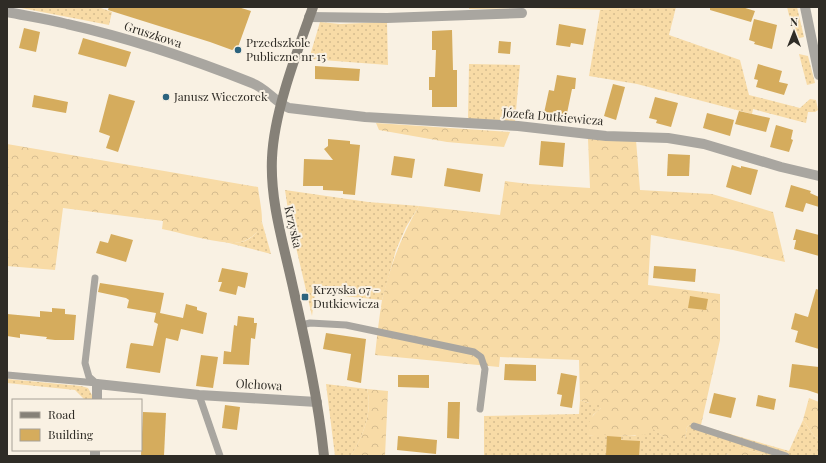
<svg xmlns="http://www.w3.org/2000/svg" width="826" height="463" viewBox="0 0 826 463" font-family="'Playfair Display',serif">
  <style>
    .grass { fill: url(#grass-dots) }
    .forest { fill: url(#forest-crowns) }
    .building { fill: #d5ac5d }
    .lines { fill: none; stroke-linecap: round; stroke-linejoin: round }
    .lane { stroke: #a9a6a0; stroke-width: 7 }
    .street { stroke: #a9a6a0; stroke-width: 10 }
    .secondary { stroke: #868178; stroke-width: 10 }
    .poi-dot { fill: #2c637e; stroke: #f9f1e3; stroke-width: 1.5 }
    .labels { text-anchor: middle; stroke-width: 4; stroke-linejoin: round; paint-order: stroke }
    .street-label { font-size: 12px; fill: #2f2c26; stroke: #f9f1e3 }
    .poi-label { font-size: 12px; fill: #2f2c26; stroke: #f9f1e3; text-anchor: start }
  </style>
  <defs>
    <pattern id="grass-dots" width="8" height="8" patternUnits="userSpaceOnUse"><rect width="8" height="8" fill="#f8dba6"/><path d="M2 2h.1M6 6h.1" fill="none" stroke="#d5bc8f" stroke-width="1.8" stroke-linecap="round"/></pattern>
    <pattern id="forest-crowns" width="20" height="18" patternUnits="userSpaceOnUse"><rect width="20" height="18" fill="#f8dba6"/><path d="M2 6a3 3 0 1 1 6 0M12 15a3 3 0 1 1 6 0" fill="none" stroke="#d5bc8f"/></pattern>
  </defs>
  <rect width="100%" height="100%" fill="#f9f1e3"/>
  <g class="grass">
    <polygon points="16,7 98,7 112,12 109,25"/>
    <polygon points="623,7 676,7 669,35 740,60 749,95 800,108 810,99 816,100 818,110 815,112 808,112 806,123 753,109 752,114 637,84 589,76 600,10 617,10"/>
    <polygon points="787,7 797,7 804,37 795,39"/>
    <polygon points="320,22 340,24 387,22 388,65 309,59"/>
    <polygon points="799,54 808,56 815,83 807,85"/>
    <polygon points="469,64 520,65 515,122 468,119"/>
    <polygon points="285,190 368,202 419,206 406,227 396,250 382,300 315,293 312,316 289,217"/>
    <path d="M 262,222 L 271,254 L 225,242 C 230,242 237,243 242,242 C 252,239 260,231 262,222 Z"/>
    <polygon points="7,379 81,386 88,388 92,395 92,400 85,400 75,390 7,383"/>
    <path d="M 326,384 L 367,389 C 373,412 363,436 351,456 L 335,456 Z"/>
    <polygon points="580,400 589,403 601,403 601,408 593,415 588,436 600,434 635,436 650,426 664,437 685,439 687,427 692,423 789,451 803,420 814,436 819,439 819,456 771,456 741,448 726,455 726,456 484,456 484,416 579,414"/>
  </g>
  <g class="forest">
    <polygon points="469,7 623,7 617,10 530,8 469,9"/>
    <polygon points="376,123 510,132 504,147 447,142 379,130"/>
    <path d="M 588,139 L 636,140 L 640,190 L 712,194 L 773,212 L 785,262 L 733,250 L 651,235 L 648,285 L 720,294 L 720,340 L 701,425 L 692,423 L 687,427 L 685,439 L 679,442 L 664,437 L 650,427 L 648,434 C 628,438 608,433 588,436 C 586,423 592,415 601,408 L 601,403 L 589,403 L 580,400 L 579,360 L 500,357 L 499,367 L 375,355 C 377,337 379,318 382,300 C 390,267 401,236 419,206 L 500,215 L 505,181 L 529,184 L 590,188 Z"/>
    <path d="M 7,144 L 258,187 C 259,198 264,217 261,227 C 258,233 248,240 241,242 C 224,246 182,233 162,229 L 163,221 L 63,208 L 55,270 L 7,266 Z"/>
    <path d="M 367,389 L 388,391 L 385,456 L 351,456 C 363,436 373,412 367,389 Z"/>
    <polygon points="809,398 819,402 819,439 814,436 803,420"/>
    <polygon points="741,448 771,456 726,456 733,450"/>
  </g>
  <g class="building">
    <polygon points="109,7 238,7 251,11 238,47 232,50 210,42 108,10"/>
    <polygon points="710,7 742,7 755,11 751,22 710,10"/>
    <polygon points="754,19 777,25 772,49 754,44 755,42 749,40"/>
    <polygon points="559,24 586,29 583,45 571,43 570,47 556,45"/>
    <polygon points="24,28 40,32 36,52 19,48"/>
    <polygon points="452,30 453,70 457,70 457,107 432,107 432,90 429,90 429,77 435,77 436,50 432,50 432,31"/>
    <polygon points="83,38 131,52 126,67 78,54"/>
    <polygon points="499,41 511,42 510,54 498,53"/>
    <polygon points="758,64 782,71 779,82 788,84 784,95 756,87 758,80 754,79"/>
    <polygon points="315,66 360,69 359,81 315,79"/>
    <polygon points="557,75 576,78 575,89 572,89 566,118 544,113 549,90 554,91"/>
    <polygon points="613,84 625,87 616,120 604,116"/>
    <polygon points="109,94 135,101 118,152 106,148 110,136 99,132"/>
    <polygon points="34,95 68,102 66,113 32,107"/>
    <polygon points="655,97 678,103 671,127 656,123 657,120 649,118"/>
    <polygon points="739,111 770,118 766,132 735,124"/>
    <polygon points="707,113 734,120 730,136 703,128"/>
    <polygon points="776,125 793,130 791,139 793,140 789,152 770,147"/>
    <polygon points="328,139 350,141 350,144 360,145 355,195 343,194 343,191 323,190 323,186 303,186 304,159 333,160 324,149 328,146"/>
    <polygon points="541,141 565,143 563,167 539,165"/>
    <polygon points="668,154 690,155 689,176 667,176"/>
    <polygon points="394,156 415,159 412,178 391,175"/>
    <polygon points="732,165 741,168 741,166 758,170 751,195 726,187"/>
    <polygon points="447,168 483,174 480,192 444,186"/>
    <polygon points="791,185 811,191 810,193 819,197 819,207 806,203 803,212 785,207"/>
    <polygon points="796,229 819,235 819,256 794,249 796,240 793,240"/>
    <polygon points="111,234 133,240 126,262 96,253 100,241 108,243"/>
    <polygon points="654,266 696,269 695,282 653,278"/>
    <polygon points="222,268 248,273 245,288 238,286 236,295 219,291 222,282 218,282"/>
    <polygon points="100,283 164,293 160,313 183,318 186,304 197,307 197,310 207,313 203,334 181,329 178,341 166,338 160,373 126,368 130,345 131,343 153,346 158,324 154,322 156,313 127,308 129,300 126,298 98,292"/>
    <polygon points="816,289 819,290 819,349 795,342 798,331 791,329 795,313 808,317"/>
    <polygon points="690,296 708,299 706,310 688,308"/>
    <polygon points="52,308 65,309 65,314 76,315 74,340 55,340 46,339 47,337 20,334 20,338 7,336 7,314 40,317 40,311 52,312"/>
    <polygon points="238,316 254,318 254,323 257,323 255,339 251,338 249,365 223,364 224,351 231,352 234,325 237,326"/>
    <polygon points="326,333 366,339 361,383 347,380 351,354 323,349"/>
    <polygon points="201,355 218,357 213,388 196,386"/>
    <polygon points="505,364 536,365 536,381 504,380"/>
    <polygon points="792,364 819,367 819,394 807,390 789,387"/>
    <polygon points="561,373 577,376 572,408 560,406 562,395 557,394"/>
    <polygon points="398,375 429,375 429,388 398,387"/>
    <polygon points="714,393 736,398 731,418 709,413"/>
    <polygon points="758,395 776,399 774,410 756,406"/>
    <polygon points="448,402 460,402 459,439 447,438"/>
    <polygon points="225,405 240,407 237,430 222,428"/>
    <polygon points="143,412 166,413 164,456 141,456"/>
    <polygon points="398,436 437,440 436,454 397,450"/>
    <polygon points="607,436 621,437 621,440 640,441 639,456 606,455"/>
  </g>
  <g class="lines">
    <g class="lane">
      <polyline points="95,278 85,363 89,377 97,384"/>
      <polyline points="302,325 310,323 346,325 474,352 481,357 485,369 480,409"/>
      <polyline points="7,375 97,383"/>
      <polyline points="199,395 220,456"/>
      <polyline points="694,426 786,456"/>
    </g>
    <g class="street">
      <polyline points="805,7 819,75"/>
      <path d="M 7,12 C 27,16 47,19 67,24 C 129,38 192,59 252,83 C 266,88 275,102 289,108 L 365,117 L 518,126 L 606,136 L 668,138 L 704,144 L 781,167 L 819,176"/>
      <polyline points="309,17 387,18 522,13"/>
      <polyline points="97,400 97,384 199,395 317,402"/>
      <polyline points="95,456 95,450"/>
    </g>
    <path class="secondary" d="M 313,7 C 297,52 274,111 272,158 C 270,201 283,242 292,283 C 305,341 318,397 324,456"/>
  </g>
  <g class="poi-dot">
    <circle cx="238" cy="50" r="4"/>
    <circle cx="166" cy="97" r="4"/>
    <rect x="301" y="293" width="8" height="8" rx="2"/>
  </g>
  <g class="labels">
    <g class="street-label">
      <text transform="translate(153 35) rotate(18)" y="4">Gruszkowa</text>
      <text transform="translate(553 117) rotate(5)" y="4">Józefa Dutkiewicza</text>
      <text transform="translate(293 227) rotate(77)" y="4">Krzyska</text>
      <text transform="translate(259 385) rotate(3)" y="4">Olchowa</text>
    </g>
    <g class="poi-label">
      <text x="246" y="47">Przedszkole<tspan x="246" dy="14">Publiczne nr 15</tspan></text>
      <text x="174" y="101">Janusz Wieczorek</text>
      <text x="313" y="294">Krzyska 07 -<tspan x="313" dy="14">Dutkiewicza</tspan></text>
    </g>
  </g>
  <rect width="826" height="463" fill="none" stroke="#2f2c26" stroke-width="16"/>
  <rect x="12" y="399" width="130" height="52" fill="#f9f1e3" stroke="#a8a297"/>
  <rect x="20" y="412" width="20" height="6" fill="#868178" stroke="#a8a297"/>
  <text x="48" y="419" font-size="12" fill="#2f2c26">Road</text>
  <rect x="20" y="429" width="20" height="12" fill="#d5ac5d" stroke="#a8a297"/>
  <text x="48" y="439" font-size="12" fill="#2f2c26">Building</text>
  <g transform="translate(794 32)" stroke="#f9f1e3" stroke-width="3" paint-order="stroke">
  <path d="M0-3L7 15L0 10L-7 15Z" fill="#2f2c26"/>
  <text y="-6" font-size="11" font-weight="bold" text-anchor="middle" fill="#2f2c26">N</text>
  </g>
</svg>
